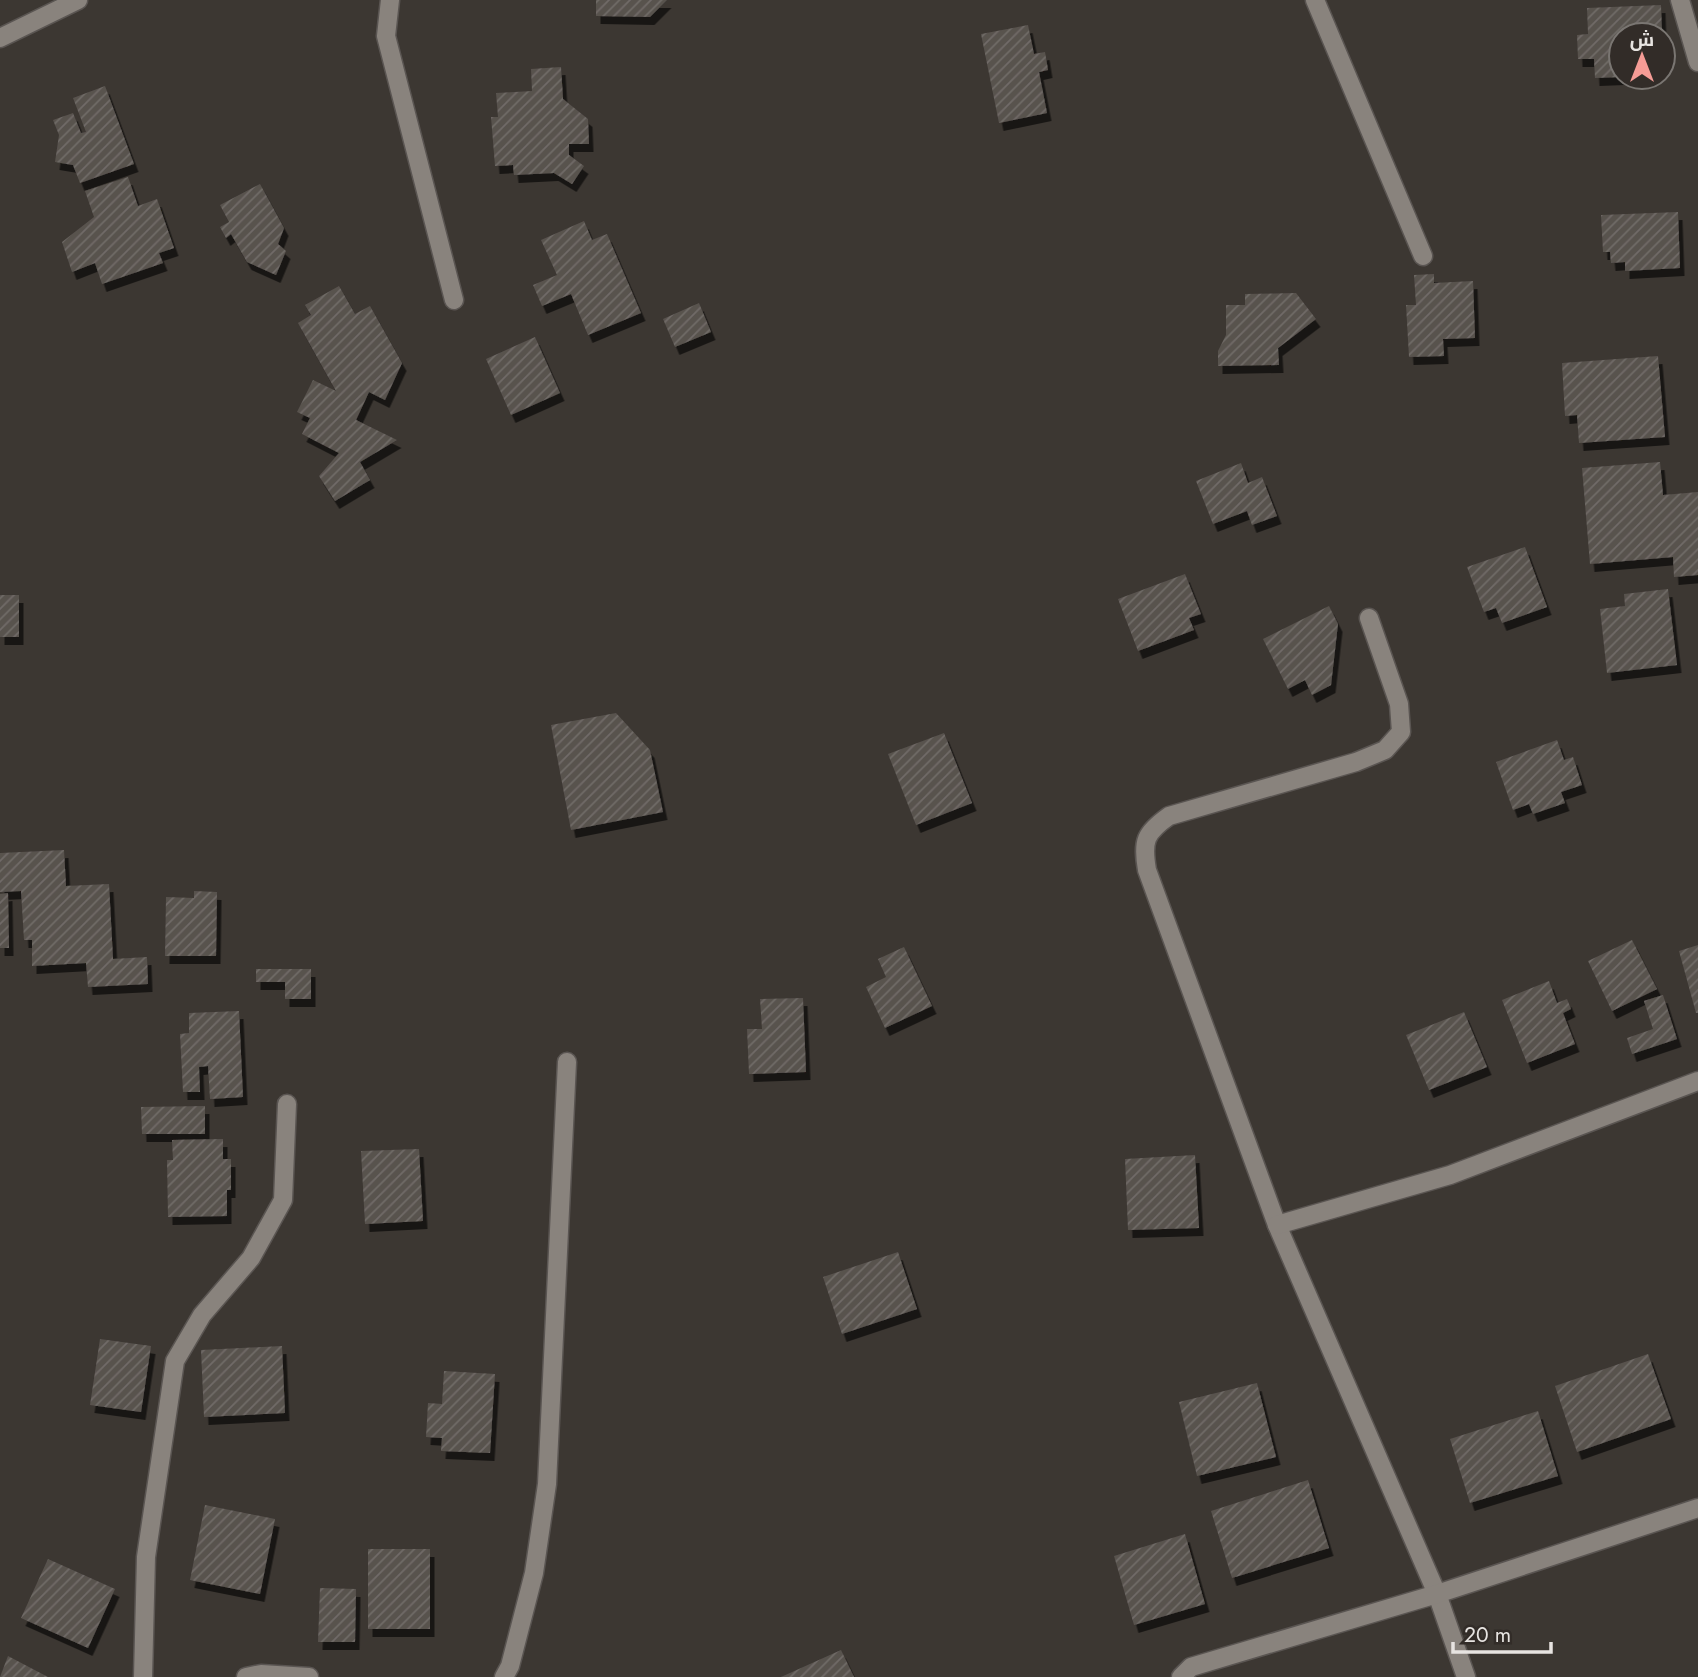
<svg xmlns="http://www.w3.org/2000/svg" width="1698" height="1677" viewBox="0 0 1698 1677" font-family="Jost,Cairo,sans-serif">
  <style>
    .building { fill: url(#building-hatch); filter: url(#shadow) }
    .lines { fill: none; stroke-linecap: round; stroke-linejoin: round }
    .minor-casing { stroke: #5a5552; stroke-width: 21 }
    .minor { stroke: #89837d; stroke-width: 18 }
  </style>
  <defs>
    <pattern id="building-hatch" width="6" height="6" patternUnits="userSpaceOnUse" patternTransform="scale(1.75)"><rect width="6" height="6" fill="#58524e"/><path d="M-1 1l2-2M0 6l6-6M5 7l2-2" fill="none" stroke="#706b67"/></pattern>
    <filter id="shadow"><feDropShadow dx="4.5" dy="8" stdDeviation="0" flood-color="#0009"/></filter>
  </defs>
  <rect width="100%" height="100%" fill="#3c3732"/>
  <g class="building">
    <polygon points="596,0 667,0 650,17 596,16"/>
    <polygon points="1661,5 1662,35 1621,35 1621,77 1595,78 1594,59 1578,59 1577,35 1588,34 1587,8"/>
    <polygon points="1028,25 1034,54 1045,52 1048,70 1039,72 1047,113 999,123 981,34"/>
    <polygon points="561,67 563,99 588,119 589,144 569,144 569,155 584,166 572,184 554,173 514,175 513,165 495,166 491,117 498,117 496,93 532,91 531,69"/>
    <polygon points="105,86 134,164 80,183 73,165 55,162 59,135 53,120 73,113 81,133 86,132 73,98"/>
    <polygon points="128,177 138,206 157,199 174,248 159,253 163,263 102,284 95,263 72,272 62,242 94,217 85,191"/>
    <polygon points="260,184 284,228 278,244 286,251 276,275 247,262 231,234 226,238 220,227 229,222 220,205"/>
    <polygon points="1678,212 1680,268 1625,271 1625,262 1611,263 1610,252 1603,252 1601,215"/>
    <polygon points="584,221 592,240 607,234 641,313 588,335 571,294 542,306 533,285 557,275 541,240"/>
    <polygon points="1434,274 1434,283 1473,281 1475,338 1443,339 1444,356 1409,357 1406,305 1416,305 1414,275"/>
    <polygon points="339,286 355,314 370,306 402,363 385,400 369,392 356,420 397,440 360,462 370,480 335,501 319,476 339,453 302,434 310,418 297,412 313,380 336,391 298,323 311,315 305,305"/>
    <polygon points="1296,293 1316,319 1278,348 1279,365 1218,366 1218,351 1226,335 1226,305 1245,305 1245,294"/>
    <polygon points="699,303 711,332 675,347 663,319"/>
    <polygon points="535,337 560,393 511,415 486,359"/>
    <polygon points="1658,356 1665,437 1579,443 1577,415 1565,416 1562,363"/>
    <polygon points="1660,462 1663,495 1698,492 1698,575 1674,577 1673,557 1590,564 1582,468"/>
    <polygon points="1241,463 1248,483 1262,477 1277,516 1252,525 1247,511 1213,524 1196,481"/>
    <polygon points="1525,547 1547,607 1502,623 1496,608 1484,612 1467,567"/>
    <polygon points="1185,574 1201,614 1189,618 1194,630 1138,651 1118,599"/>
    <polygon points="1668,589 1677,665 1607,673 1600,609 1625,606 1624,594"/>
    <rect x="0" y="595" width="19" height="42"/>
    <polygon points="1329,606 1338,624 1331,685 1312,695 1305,680 1288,689 1263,639"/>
    <polygon points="616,713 650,750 663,812 571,830 551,725"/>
    <polygon points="944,733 972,803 916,825 888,754"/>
    <polygon points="1557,740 1564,760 1573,757 1582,785 1561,792 1565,803 1533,814 1529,804 1513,810 1496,762"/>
    <polygon points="64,850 66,886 109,884 113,959 147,957 148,984 88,987 86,963 32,966 32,940 24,940 21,891 0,892 0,853"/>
    <polygon points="194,891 217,892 216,956 165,956 166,897 194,898"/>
    <polygon points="8,893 9,948 0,948 0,894"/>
    <polygon points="1632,940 1657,989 1612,1011 1588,961"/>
    <polygon points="1698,945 1698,1013 1696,1013 1679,951"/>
    <polygon points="904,947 932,1006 885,1028 866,987 886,977 878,959"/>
    <polygon points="256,969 311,969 311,999 285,999 285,982 256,982"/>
    <polygon points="1549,981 1557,1003 1567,999 1571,1009 1563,1013 1575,1044 1527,1063 1502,1000"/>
    <polygon points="1663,995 1677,1039 1632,1054 1627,1038 1653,1029 1644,1001"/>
    <polygon points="803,998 806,1072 749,1074 747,1029 762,1029 760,999"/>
    <polygon points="239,1011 243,1097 210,1099 208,1066 199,1067 200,1092 183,1092 180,1034 189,1033 189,1013"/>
    <polygon points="1464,1012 1487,1067 1429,1090 1406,1035"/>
    <polygon points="205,1106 205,1134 142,1134 141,1107"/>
    <polygon points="223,1139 223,1159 231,1159 231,1190 227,1190 227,1216 168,1217 167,1160 173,1160 172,1140"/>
    <polygon points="419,1149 423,1221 365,1224 361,1151"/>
    <polygon points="1195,1155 1199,1228 1128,1230 1125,1159"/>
    <polygon points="898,1252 917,1309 842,1334 823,1277"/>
    <polygon points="100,1339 151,1346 141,1412 90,1405"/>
    <polygon points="282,1346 285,1413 204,1417 201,1350"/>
    <polygon points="1648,1354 1671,1419 1577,1452 1555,1386"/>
    <polygon points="444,1371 495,1374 490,1453 441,1451 442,1438 426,1437 428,1403 442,1404"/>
    <polygon points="1257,1383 1276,1457 1197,1476 1179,1402"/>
    <polygon points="1538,1411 1558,1476 1470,1503 1450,1439"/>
    <polygon points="1308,1480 1329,1548 1232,1578 1211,1511"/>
    <polygon points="205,1505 275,1519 260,1594 190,1580"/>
    <polygon points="1185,1534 1205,1604 1134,1625 1114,1556"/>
    <rect x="368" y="1549" width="62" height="80"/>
    <polygon points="48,1559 115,1589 88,1648 21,1618"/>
    <polygon points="320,1588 356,1589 355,1642 318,1642"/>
    <polygon points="841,1650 854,1677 781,1677"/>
    <polygon points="8,1656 48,1677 0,1677"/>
  </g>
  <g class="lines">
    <defs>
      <g id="minor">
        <polyline points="390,0 386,36 454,300"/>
        <polyline points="1315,0 1423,256"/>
        <polyline points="1680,0 1698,62"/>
        <polyline points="0,38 78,0"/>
        <path d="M 1369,618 L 1399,704 L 1401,732 L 1385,750 L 1356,762 L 1169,816 C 1145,833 1142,841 1147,870 L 1277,1225 L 1437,1594 L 1466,1677"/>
        <polyline points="1277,1225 1450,1175 1698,1081"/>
        <polyline points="143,1677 146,1557 175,1361 202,1315 251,1258 283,1200 287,1104"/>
        <polyline points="246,1677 261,1674 309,1677"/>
        <polyline points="504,1677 510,1666 534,1573 547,1484 567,1062"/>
        <polyline points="1181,1677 1191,1667 1437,1594 1698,1508"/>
      </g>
    </defs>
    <use href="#minor" class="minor-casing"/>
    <use href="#minor" class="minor"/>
  </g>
  <g transform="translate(1642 56)"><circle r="33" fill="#322c28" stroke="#7a7672" stroke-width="2"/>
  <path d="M0-5L12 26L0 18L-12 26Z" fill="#f59c96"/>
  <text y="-10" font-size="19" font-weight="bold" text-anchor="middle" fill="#e7e4e1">ش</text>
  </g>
  <path d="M1453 1642v10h98v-10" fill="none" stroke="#e7e4e1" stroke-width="3.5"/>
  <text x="1464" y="1642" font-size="21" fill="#e7e4e1" stroke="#322c28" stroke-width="5" paint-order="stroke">20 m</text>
</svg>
